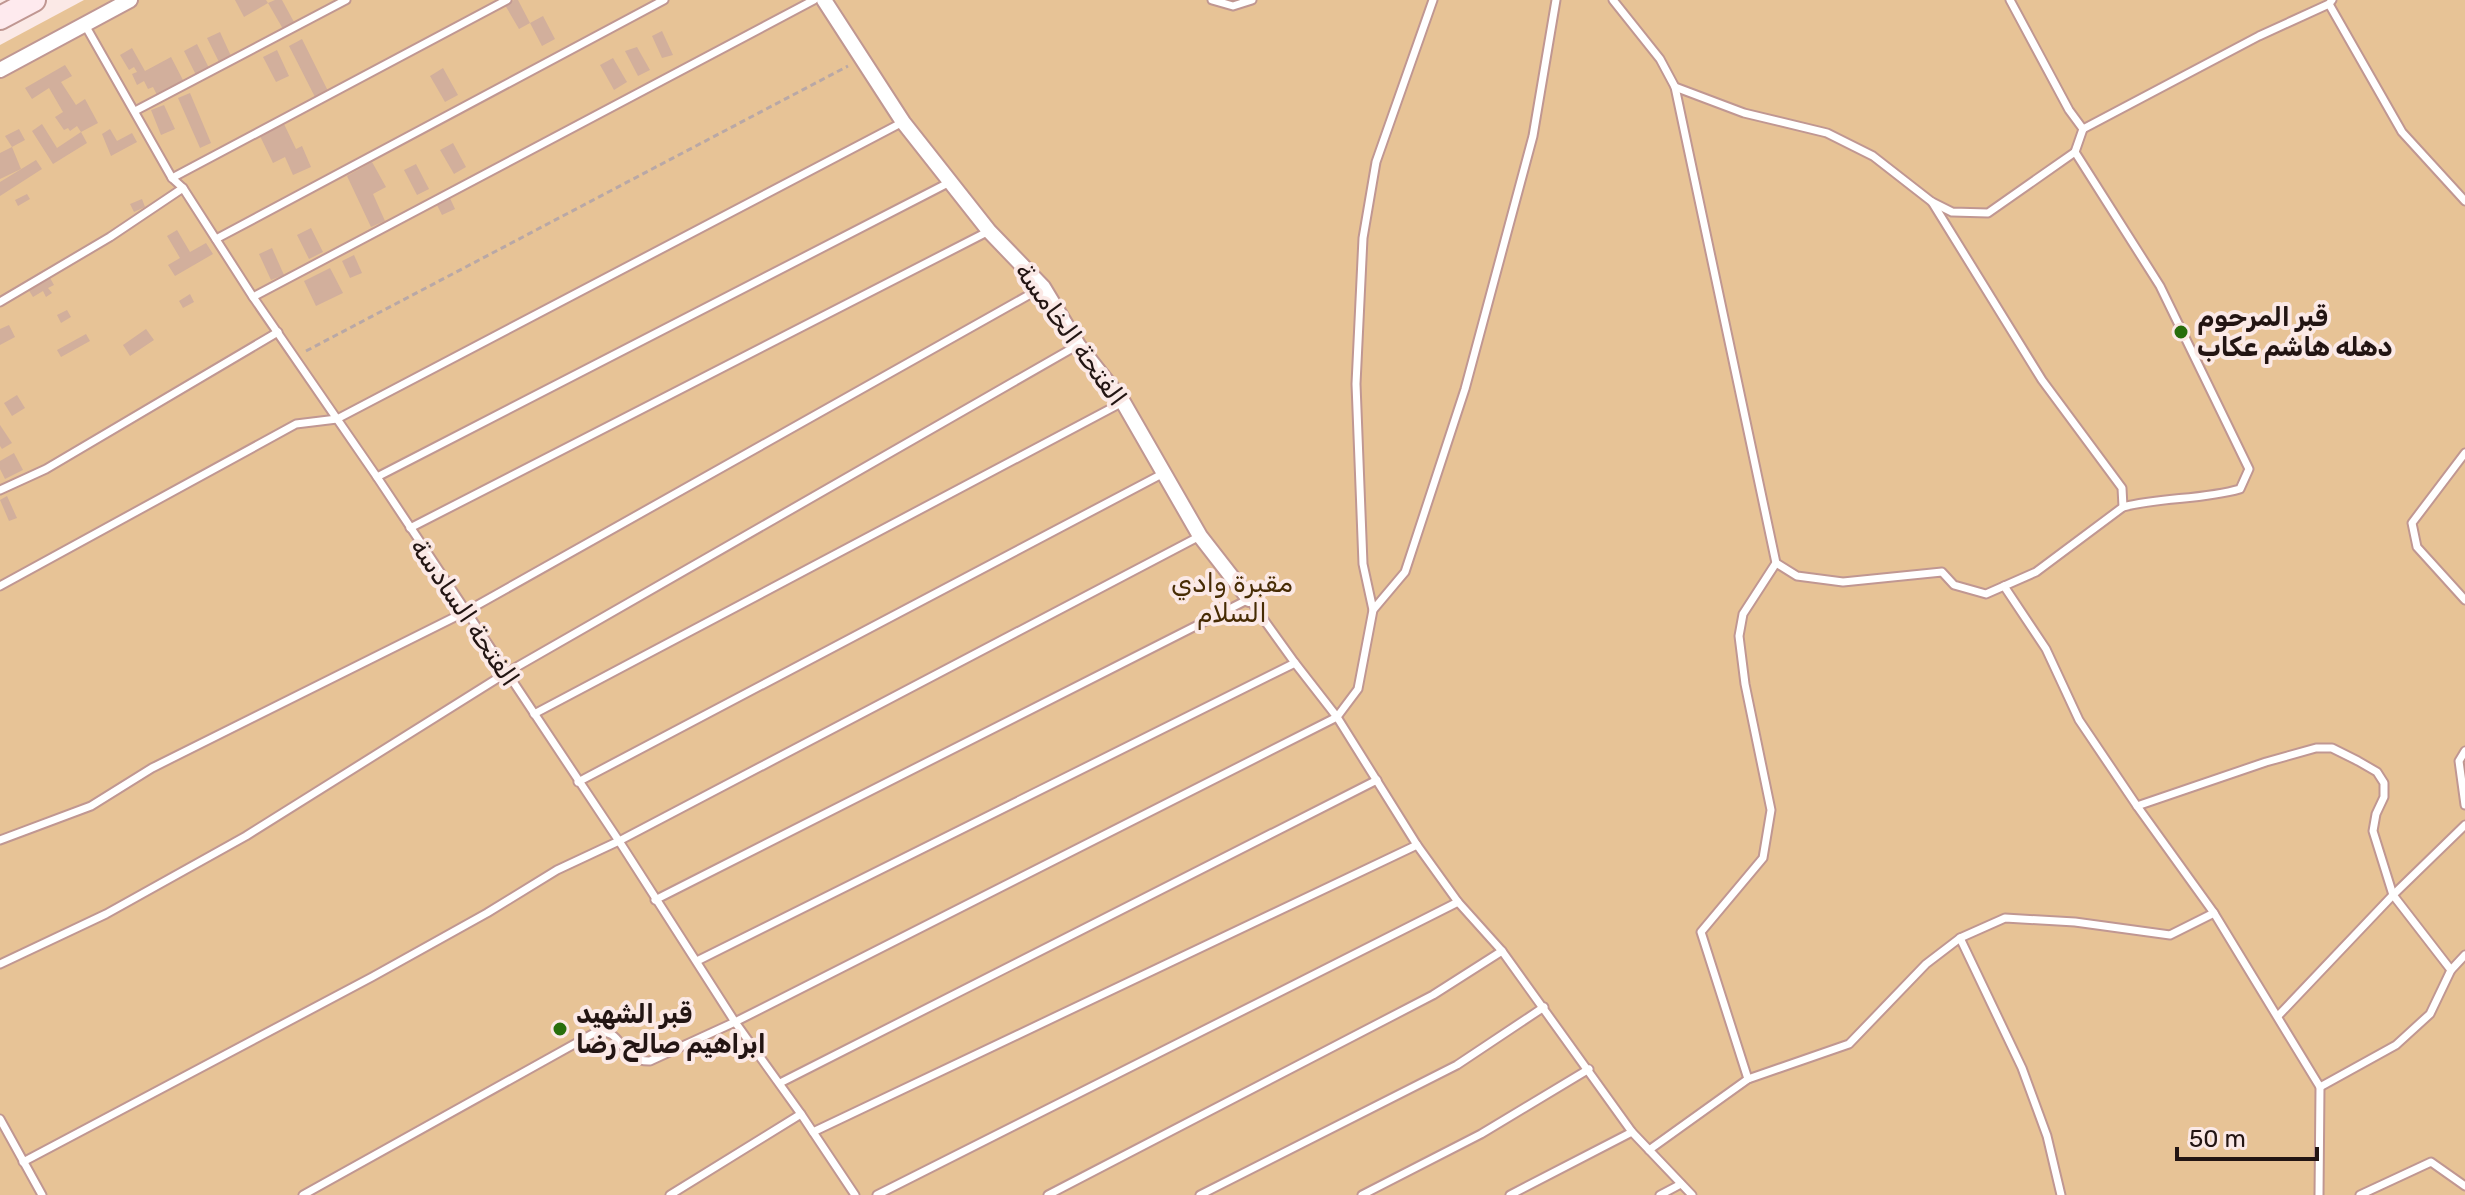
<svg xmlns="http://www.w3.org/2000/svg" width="2465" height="1195" viewBox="0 0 2465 1195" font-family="Rubik,Cairo,sans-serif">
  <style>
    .green { fill: #e7c396 }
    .building { fill: #d2af9c }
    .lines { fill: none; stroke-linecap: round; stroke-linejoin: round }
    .service-casing { stroke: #c09792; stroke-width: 11 }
    .minor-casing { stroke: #c09792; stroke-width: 18 }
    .secondary-casing { stroke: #c09792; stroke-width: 26 }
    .path { stroke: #b9a8a6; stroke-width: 3; stroke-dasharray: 6 4; stroke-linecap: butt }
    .service { stroke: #fff; stroke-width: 7 }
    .minor { stroke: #fff; stroke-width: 14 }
    .secondary { stroke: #feeaee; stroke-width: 22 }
    .poi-dot { fill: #286e0c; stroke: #fbe9e6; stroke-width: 3 }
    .labels { text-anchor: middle; stroke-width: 8; stroke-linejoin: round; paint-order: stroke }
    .poi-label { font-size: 26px; font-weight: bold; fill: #231513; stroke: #fbe9e6; text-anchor: start }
    .street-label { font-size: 26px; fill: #231513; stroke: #fbe9e6 }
    .park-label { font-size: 26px; fill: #472c04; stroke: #fbe9e6 }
  </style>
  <rect width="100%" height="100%" fill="#fbe9e6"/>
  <polygon class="green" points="84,0 2465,0 2465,1195 0,1195 0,45"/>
  <g class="building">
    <polygon points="235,0 266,0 268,3 244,17"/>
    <polygon points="275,0 282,0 294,22 283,29 268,3"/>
    <polygon points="514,0 518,0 530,23 543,16 555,39 542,46 530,23 519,29 505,5"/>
    <polygon points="662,31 673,55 662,58 652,36"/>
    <polygon points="220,32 231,56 219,62 207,38"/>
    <polygon points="302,39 328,91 315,97 289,46"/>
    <polygon points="197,44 209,68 196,75 184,51"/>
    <polygon points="637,47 650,70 638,76 625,51"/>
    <polygon points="132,48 145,71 171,57 184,82 157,95 153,87 148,89 144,81 137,85 132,74 137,72 134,67 129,70 120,55"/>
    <polygon points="277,50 289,76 276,82 263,57"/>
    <polygon points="613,58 627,82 614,90 600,65"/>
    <polygon points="65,65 72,76 61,82 76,105 85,99 98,123 81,132 87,143 53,164 32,131 42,124 57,148 81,132 77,126 70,131 68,128 64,130 55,117 63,112 49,88 32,99 25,88"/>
    <polygon points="443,68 458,95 445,102 430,76"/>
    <polygon points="190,93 211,143 200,148 178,98"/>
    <polygon points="164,105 175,129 161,135 151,110"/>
    <polygon points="284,124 296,149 302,146 311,167 293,175 285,157 273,163 260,136"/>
    <polygon points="19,129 25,140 12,147 5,136"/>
    <polygon points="110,129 117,141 132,133 137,142 111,156 102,134"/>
    <polygon points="453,143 466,167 454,174 440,150"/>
    <polygon points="12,147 21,169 0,179 0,153"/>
    <polygon points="36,160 42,169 0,196 0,182"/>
    <polygon points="372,162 386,187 373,194 385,221 371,227 347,176"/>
    <polygon points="416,164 429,189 417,195 404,170"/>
    <polygon points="27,194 30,199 18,206 15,200"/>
    <polygon points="449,196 455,209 442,215 436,203"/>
    <polygon points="142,199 145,207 134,212 130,204"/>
    <polygon points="311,228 323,252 309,259 297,235"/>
    <polygon points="177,230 190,252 206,243 213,254 175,276 168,265 180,258 167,236"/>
    <polygon points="272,248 284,275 271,280 259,254"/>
    <polygon points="354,255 362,273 350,278 342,261"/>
    <polygon points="330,268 343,293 316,306 304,281"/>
    <polygon points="49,276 54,285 48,288 52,293 46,297 43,291 33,297 28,289"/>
    <polygon points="190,294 194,302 183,308 179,301"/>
    <polygon points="67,310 71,317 61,323 57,315"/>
    <polygon points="9,325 15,337 0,345 0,329"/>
    <polygon points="146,329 154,340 130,356 123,345"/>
    <polygon points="86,334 90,341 61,357 57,350"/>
    <polygon points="17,395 25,408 12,416 4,403"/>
    <polygon points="0,425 12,443 2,449 0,446"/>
    <polygon points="14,453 23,470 5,479 0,469 0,461"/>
    <polygon points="7,496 17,518 9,521 0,500"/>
  </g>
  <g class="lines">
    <defs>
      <g id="service">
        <polyline points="1212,0 1233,6 1252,0"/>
        <polyline points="1613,0 1660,59 1675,87 1744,113 1827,133 1873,156 1932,202 1952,212 1988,213 2075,152"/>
        <path d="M 2010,0 L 2069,110 L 2083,129 L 2075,152 L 2160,286 L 2249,469 L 2240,489 C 2202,500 2161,497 2123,507"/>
        <polyline points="2329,4 2402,132 2465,201"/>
        <polyline points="85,25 172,178 183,188 253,297 377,477 619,841 735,1022 801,1114 855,1195"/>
        <polyline points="1675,87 1776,563 1797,576 1843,582 1942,572 1954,585 1986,594 2036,572 2123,507 2122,488 2042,380 1932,202"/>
        <polyline points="135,111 346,0"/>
        <polyline points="2083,129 2259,36 2329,4 2332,0"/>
        <polyline points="172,178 507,0"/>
        <polyline points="216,239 664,0"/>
        <polyline points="253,297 814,0"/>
        <polyline points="0,302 110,237 183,188"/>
        <polyline points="2465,453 2412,523 2417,547 2465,600"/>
        <polyline points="377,477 950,182"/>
        <polyline points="0,490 46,469 278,332"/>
        <polyline points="410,528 989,231"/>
        <polyline points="0,586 296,424 337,419 903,122"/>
        <polyline points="2004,586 2046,649 2079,720 2137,806 2214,913 2320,1087 2319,1195"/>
        <polyline points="1373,610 1363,564 1356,384 1363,238 1376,162 1433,0"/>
        <polyline points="534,714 1123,402"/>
        <polyline points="2465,751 2459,761 2465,805"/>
        <polyline points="578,782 1162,474"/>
        <polyline points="2137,806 2266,762 2316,748 2332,748 2358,761 2377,772 2384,783 2384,797 2376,814 2373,831 2393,895 2451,970"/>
        <polyline points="0,840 91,806 152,768 465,612 1043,287"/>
        <polyline points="655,900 1249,599 1295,663 1337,717 1417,845 1458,902 1502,951 1632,1132 1692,1195"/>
        <polyline points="1960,938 2022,1068 2047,1136 2061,1195"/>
        <polyline points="697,961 1295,663"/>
        <polyline points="0,964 106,914 246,836 506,673 1078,345"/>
        <polyline points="2278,1016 2393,895 2465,825"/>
        <polyline points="1748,1079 1701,932 1763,858 1771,810 1745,684 1739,636 1743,614 1776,563"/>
        <polyline points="780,1083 1377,780"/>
        <polyline points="2320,1087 2396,1045 2430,1014 2451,970 2465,955"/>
        <polyline points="0,1119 42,1195"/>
        <polyline points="813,1132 1417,845"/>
        <polyline points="1649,1150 1748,1079 1849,1044 1926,964 1960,938 2005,918 2075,922 2170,935 2214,913"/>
        <polyline points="23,1162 372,977 487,913 557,870 619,841 1200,536"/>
        <path d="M 303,1195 L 596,1032 C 625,1028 618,1062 650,1061 L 735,1022 L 1337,717 L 1358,689 L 1373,610 L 1405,572 L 1465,389 L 1533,136 L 1556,0"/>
        <polyline points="670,1195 801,1114"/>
        <polyline points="877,1195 1458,902"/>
        <polyline points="1048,1195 1433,995 1502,951"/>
        <polyline points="1200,1195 1457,1065 1544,1007"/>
        <polyline points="1362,1195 1481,1134 1589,1069"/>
        <polyline points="1510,1195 1632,1132"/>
        <polyline points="1660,1195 1681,1184"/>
        <polyline points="2360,1195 2431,1162 2465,1186"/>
      </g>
      <g id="minor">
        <polyline points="824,0 903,122 989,231 1043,287 1078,345 1123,402 1200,536 1249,599"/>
        <polyline points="0,70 130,0"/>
      </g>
      <polyline id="secondary" points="0,18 34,0"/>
    </defs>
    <use href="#service" class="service-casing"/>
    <use href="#minor" class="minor-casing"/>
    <use href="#secondary" class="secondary-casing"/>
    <polyline class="path" points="306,351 848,66"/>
    <use href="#service" class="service"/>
    <use href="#minor" class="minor"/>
    <use href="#secondary" class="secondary"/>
  </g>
  <g class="poi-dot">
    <circle cx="2181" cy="332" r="8"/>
    <circle cx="560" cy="1029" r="8"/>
  </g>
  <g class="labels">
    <g class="poi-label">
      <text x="2197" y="326">قبر المرحوم<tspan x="2197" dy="30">دهله هاشم عكاب</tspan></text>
      <text x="576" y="1023">قبر الشهيد<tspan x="576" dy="30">ابراهيم صالح رضا</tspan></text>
    </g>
    <g class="street-label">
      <text transform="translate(1071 334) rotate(54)" y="9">الفتحة الخامسة</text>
      <text transform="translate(465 612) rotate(56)" y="9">الفتحة السادسة</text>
    </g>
    <g class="park-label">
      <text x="1232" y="592">مقبرة وادي<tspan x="1232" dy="30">السلام</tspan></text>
    </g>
  </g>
  <path d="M2177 1147v12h140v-12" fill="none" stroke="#231513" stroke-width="4"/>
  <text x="2189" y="1147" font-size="24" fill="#231513" stroke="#fbe9e6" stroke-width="6" paint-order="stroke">50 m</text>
</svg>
